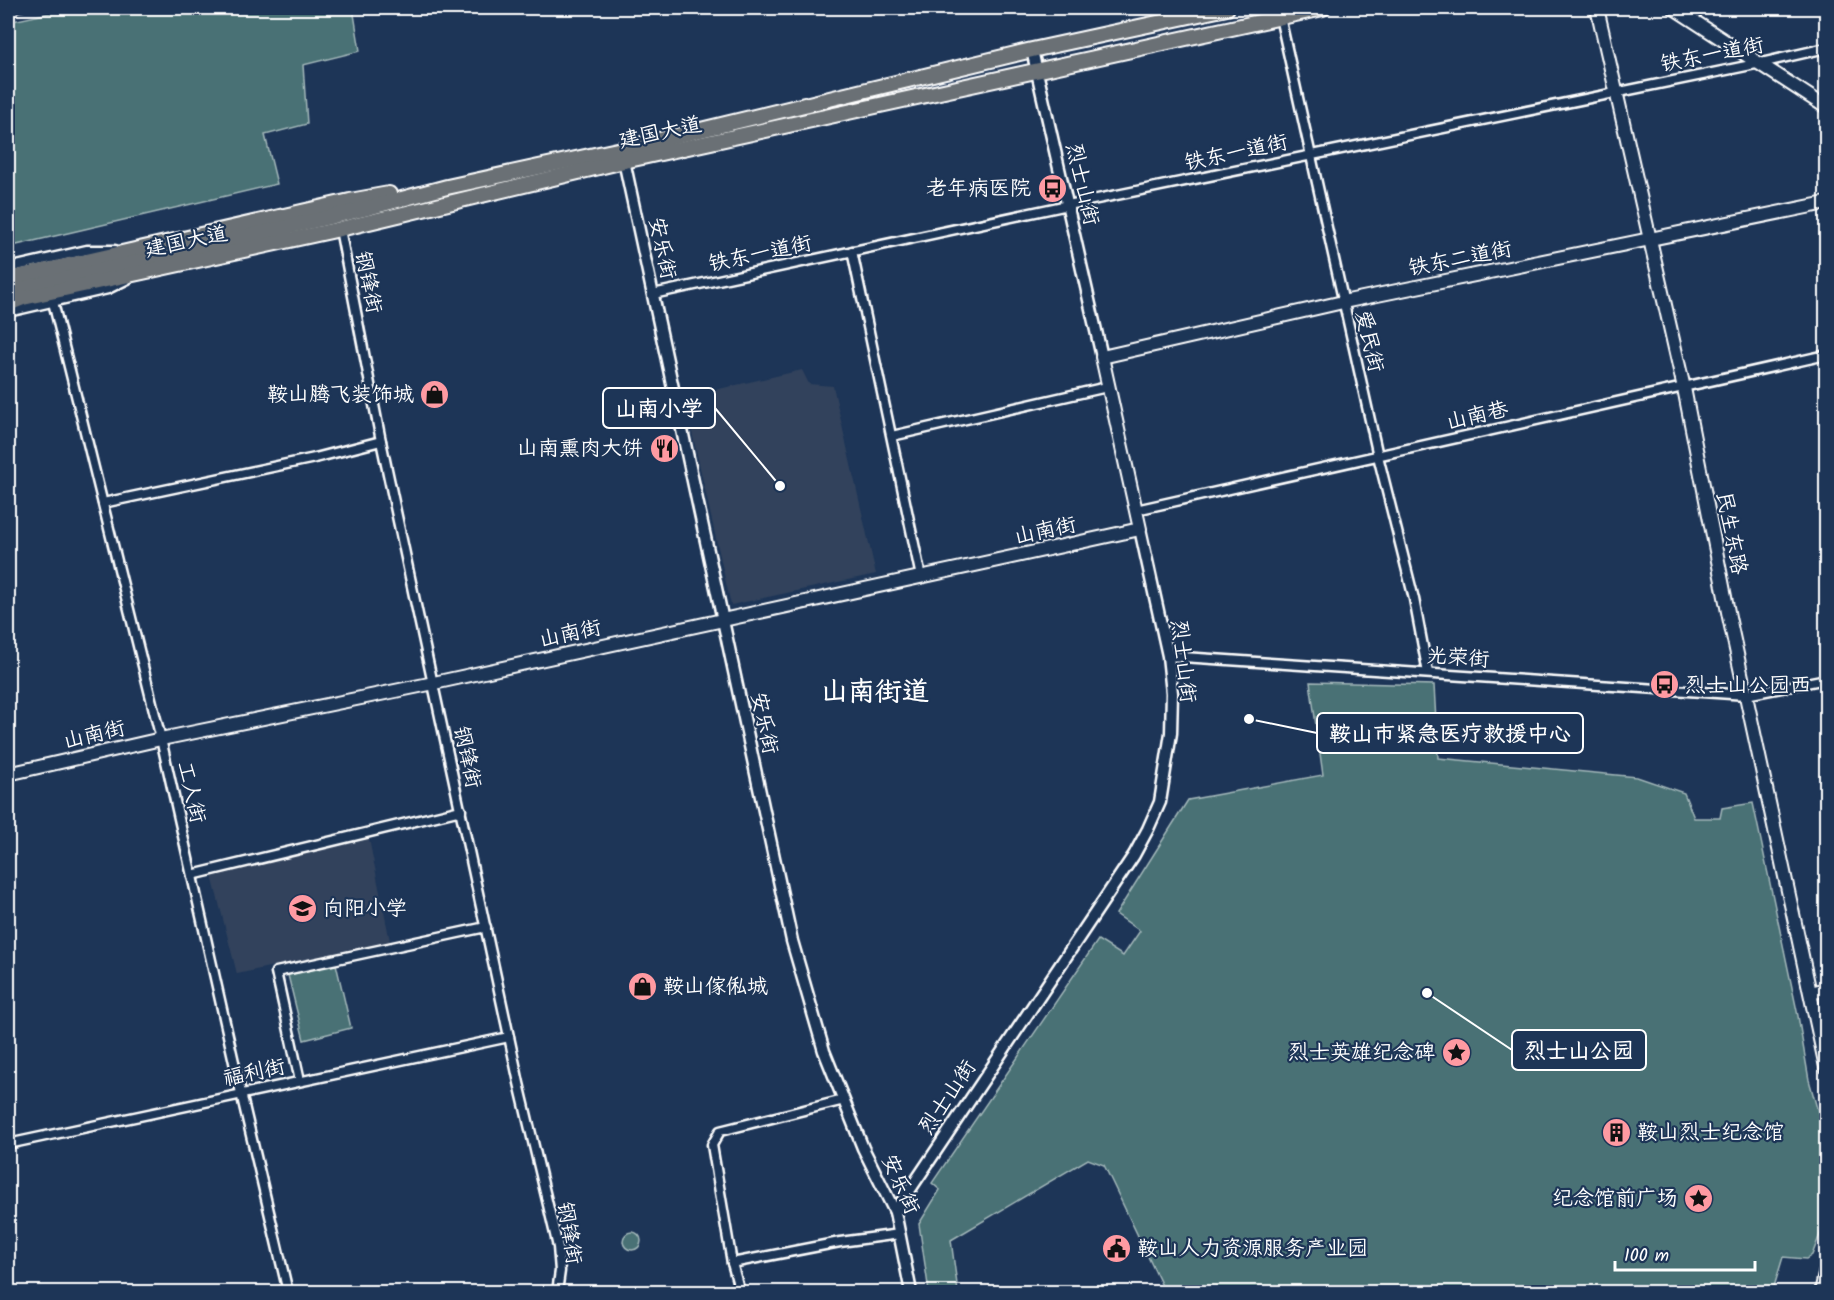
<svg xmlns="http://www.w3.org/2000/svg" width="1834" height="1300" viewBox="0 0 1834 1300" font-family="Kalam,'LXGW WenKai TC',sans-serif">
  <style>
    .built { fill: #31425c }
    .green { fill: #487175; stroke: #a4b8ba; stroke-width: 1.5 }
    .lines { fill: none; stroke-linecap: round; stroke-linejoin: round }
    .minor-casing { stroke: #fff; stroke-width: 13 }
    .tertiary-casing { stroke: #fff; stroke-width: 15 }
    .secondary-casing { stroke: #fff; stroke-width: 16 }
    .trunk-casing { stroke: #fff; stroke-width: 18 }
    .minor { stroke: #1d3557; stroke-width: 8 }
    .tertiary { stroke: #1d3557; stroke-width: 10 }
    .secondary { stroke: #1d3557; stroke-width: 12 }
    .trunk { stroke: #6a7074; stroke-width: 14 }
    .rail-casing { stroke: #fff; stroke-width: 5 }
    .rail { stroke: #1d3557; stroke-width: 3; stroke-dasharray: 9; stroke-linecap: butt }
    .labels { text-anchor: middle; stroke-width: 4.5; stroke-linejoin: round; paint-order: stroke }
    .street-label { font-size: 21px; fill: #fff; stroke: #1d3557 }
    .poi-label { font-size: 21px; fill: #fff; stroke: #1d3557; text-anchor: end }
    .district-label { font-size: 27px; font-weight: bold; fill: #fff; stroke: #1d3557 }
    .leader { fill: none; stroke: #fff; stroke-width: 2 }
    .callout-dot { fill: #fff; stroke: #1d3557; stroke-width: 2 }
    .callout { fill: #1d3557; stroke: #fff; stroke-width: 2 }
    .callout-label { font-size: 22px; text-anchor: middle; font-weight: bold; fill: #fff }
  </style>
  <rect width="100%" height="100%" fill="#1d3557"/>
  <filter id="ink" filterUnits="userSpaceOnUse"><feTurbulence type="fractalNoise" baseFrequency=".0167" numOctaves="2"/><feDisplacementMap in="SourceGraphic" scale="12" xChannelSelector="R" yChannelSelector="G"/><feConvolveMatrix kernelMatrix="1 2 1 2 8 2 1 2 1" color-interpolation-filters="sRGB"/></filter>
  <g filter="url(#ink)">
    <g class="built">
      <polygon points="802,370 809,384 833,386 876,574 731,605 684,397"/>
      <polygon points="369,839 390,941 237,974 212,876"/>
    </g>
    <g class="green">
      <polygon points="73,8 353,8 360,51 303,65 307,124 265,135 277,184 8,247 8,22"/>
      <path d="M 1310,682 L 1434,685 L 1438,758 L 1637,777 L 1684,793 L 1694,818 L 1720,818 L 1722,808 L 1753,803 L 1798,1016 L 1809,1080 L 1826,1140 L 1826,1219 L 1812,1255 L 1806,1259 L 1783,1257 L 1773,1290 C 1759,1293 1735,1297 1723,1289 L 1713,1292 L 1165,1292 L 1104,1165 L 1088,1159 L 951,1240 L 958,1292 L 929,1292 L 919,1224 L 940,1190 L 932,1183 L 1098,940 L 1123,956 L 1140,931 L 1116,914 L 1188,800 L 1323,775 Z"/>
      <polygon points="336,964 351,1028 304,1040 288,975"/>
      <circle cx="632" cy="1241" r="9"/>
    </g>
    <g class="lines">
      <defs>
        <g id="minor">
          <polyline points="1280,17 1378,456 1414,599 1428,673"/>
          <polyline points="340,229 381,441 414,596 519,1083 558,1247 560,1271 557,1292"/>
          <polyline points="852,251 921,577"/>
          <polyline points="8,268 87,250 115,250"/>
          <polyline points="653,294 1068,205 1761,63 1826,48"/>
          <polyline points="53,302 161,739 241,1093 288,1292"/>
          <polyline points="8,312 108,289 128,279"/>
          <polyline points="892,436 1107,387"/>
          <polyline points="103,503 315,458 381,441"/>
          <polyline points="1136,510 1826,355"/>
          <polyline points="1168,656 1746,695 1826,679"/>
          <polyline points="192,875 461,810"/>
          <polyline points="300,1081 276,972 486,927"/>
          <polyline points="8,1144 509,1037"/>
          <polyline points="732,1263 840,1242 900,1234"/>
          <polyline points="740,1292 732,1263 712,1145 720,1131 844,1100"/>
        </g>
        <g id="tertiary">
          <polyline points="1032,50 1102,357"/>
          <polyline points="623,156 792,941 824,1051 863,1148 895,1212 911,1292"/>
          <polyline points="895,1212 1134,855 1148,829 1160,802 1171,733 1172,693 1168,656 1140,529"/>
        </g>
        <g id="secondary">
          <polyline points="1597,8 1684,388 1729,617 1826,1067"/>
          <polyline points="1674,8 1826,107"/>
          <polyline points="8,774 161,739 434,683 1140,529 1102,357 1343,302 1826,203"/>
          <polyline points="1811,993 1826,989"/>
          <polyline points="1821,1292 1826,1270"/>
        </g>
        <g id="trunk">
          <polyline points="8,279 350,201 389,194"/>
          <polyline points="8,292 364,209 447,187 622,149 1032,50 1227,8"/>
          <polyline points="8,304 23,298 340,229 624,161 1323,8"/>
        </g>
      </defs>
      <use href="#minor" class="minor-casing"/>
      <use href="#tertiary" class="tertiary-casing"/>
      <use href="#secondary" class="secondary-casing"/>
      <use href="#trunk" class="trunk-casing"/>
      <use href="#minor" class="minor"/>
      <use href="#tertiary" class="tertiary"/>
      <use href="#secondary" class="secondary"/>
      <use href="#trunk" class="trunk"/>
      <defs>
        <polyline id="rail" points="8,12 27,8"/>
      </defs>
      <use href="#rail" class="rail-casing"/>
      <use href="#rail" class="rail"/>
    </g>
  </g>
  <defs>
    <symbol id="bus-disc" viewBox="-11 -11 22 22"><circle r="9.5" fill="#ff9aa2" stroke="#1d3557"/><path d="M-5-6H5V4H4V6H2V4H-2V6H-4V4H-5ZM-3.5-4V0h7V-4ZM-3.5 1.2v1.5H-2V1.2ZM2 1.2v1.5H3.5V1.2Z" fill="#111"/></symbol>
    <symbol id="shop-disc" viewBox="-11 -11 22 22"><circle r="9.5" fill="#ff9aa2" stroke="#1d3557"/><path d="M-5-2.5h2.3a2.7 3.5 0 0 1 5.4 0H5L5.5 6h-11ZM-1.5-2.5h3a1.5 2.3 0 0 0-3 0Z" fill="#111"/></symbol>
    <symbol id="restaurant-disc" viewBox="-11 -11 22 22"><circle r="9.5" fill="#ff9aa2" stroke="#1d3557"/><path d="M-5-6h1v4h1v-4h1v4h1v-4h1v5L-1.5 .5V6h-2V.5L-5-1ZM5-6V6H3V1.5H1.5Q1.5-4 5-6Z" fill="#111"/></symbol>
    <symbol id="school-disc" viewBox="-11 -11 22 22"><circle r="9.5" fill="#ff9aa2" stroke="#1d3557"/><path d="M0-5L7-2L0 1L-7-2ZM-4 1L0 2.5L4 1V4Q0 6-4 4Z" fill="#111"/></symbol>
    <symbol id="sight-disc" viewBox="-11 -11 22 22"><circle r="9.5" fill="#ff9aa2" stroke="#1d3557"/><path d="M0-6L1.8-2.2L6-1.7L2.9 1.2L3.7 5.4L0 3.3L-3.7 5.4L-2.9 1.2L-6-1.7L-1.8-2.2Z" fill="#111"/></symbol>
    <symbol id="building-disc" viewBox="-11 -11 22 22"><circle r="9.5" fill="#ff9aa2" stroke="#1d3557"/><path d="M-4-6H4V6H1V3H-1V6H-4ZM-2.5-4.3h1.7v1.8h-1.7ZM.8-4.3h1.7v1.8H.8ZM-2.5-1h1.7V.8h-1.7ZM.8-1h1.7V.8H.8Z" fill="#111"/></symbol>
    <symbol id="civic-disc" viewBox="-11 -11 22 22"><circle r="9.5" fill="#ff9aa2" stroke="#1d3557"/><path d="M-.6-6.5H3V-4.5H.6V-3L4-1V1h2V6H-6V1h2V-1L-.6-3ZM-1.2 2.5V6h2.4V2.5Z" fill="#111"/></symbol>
  </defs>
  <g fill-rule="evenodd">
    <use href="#bus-disc" x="1036" y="172" width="33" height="33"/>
    <use href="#shop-disc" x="418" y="378" width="33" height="33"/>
    <use href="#restaurant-disc" x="648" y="432" width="33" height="33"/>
    <use href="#bus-disc" x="1648" y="668" width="33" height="33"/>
    <use href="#school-disc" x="286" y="892" width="33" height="33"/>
    <use href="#shop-disc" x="626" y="970" width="33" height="33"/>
    <use href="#sight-disc" x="1440" y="1036" width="33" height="33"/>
    <use href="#building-disc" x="1600" y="1116" width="33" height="33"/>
    <use href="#sight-disc" x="1682" y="1182" width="33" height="33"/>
    <use href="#civic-disc" x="1100" y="1232" width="33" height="33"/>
  </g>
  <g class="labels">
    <g class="street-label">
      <text transform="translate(1712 54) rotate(-11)" y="7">铁东一道街</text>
      <text transform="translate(660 132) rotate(-12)" y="7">建国大道</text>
      <text transform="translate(1236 152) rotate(-12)" y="7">铁东一道街</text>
      <text transform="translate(1083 184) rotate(77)" y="7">烈士山街</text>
      <text transform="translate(186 241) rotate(-12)" y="7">建国大道</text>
      <text transform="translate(663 248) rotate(78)" y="7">安乐街</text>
      <text transform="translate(760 253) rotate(-12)" y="7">铁东一道街</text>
      <text transform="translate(1460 258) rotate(-11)" y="7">铁东二道街</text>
      <text transform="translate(369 282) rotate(79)" y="7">钢锋街</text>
      <text transform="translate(1370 341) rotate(77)" y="7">爱民街</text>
      <text transform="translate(1477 415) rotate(-13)" y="7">山南巷</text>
      <text transform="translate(1045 530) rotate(-12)" y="7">山南街</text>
      <text transform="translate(1732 533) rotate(79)" y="7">民生东路</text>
      <text transform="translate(570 633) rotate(-12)" y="7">山南街</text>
      <text transform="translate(1458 657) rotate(4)" y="7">光荣街</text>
      <text transform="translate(1184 661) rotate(83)" y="7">烈士山街</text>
      <text transform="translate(765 723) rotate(78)" y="7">安乐街</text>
      <text transform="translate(94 734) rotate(-13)" y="7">山南街</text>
      <text transform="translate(468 757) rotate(78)" y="7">钢锋街</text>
      <text transform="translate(192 792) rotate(77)" y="7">工人街</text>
      <text transform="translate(254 1072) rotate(-12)" y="7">福利街</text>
      <text transform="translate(947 1097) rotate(-56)" y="7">烈士山街</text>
      <text transform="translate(901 1184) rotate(66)" y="7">安乐街</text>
      <text transform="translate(570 1233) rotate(81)" y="7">钢锋街</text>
    </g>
    <g class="poi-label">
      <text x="1031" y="195">老年病医院</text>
      <text x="414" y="401">鞍山腾飞装饰城</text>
      <text x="643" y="455">山南熏肉大饼</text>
      <text x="1685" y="692" text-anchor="start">烈士山公园西</text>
      <text x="323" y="915" text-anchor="start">向阳小学</text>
      <text x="663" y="993" text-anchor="start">鞍山傢俬城</text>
      <text x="1435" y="1059">烈士英雄纪念碑</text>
      <text x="1637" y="1139" text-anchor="start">鞍山烈士纪念馆</text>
      <text x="1678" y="1205">纪念馆前广场</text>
      <text x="1137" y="1255" text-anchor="start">鞍山人力资源服务产业园</text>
    </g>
    <g class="district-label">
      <text x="875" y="700">山南街道</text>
    </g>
  </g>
  <path class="leader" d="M780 486L715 408M1249 719L1317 733M1427 993L1512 1050"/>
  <g class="callout-dot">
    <circle cx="780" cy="486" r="6"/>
    <circle cx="1249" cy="719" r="6"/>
    <circle cx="1427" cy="993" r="6"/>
  </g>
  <g class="callout">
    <rect x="603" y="388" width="112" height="40" rx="6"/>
    <rect x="1317" y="713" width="266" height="40" rx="6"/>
    <rect x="1512" y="1030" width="134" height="40" rx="6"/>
  </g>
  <g class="callout-label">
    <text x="659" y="416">山南小学</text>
    <text x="1450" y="741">鞍山市紧急医疗救援中心</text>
    <text x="1579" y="1058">烈士山公园</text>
  </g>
  <rect width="1834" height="1300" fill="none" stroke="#1d3557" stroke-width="30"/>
  <rect x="15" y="15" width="1804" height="1270" fill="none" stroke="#fff" stroke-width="2" filter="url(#ink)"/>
  <path d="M1615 1261v9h140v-9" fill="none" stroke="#ffffff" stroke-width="3"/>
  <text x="1624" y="1261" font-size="18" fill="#ffffff" stroke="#1d3557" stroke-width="4.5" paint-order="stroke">100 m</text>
</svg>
